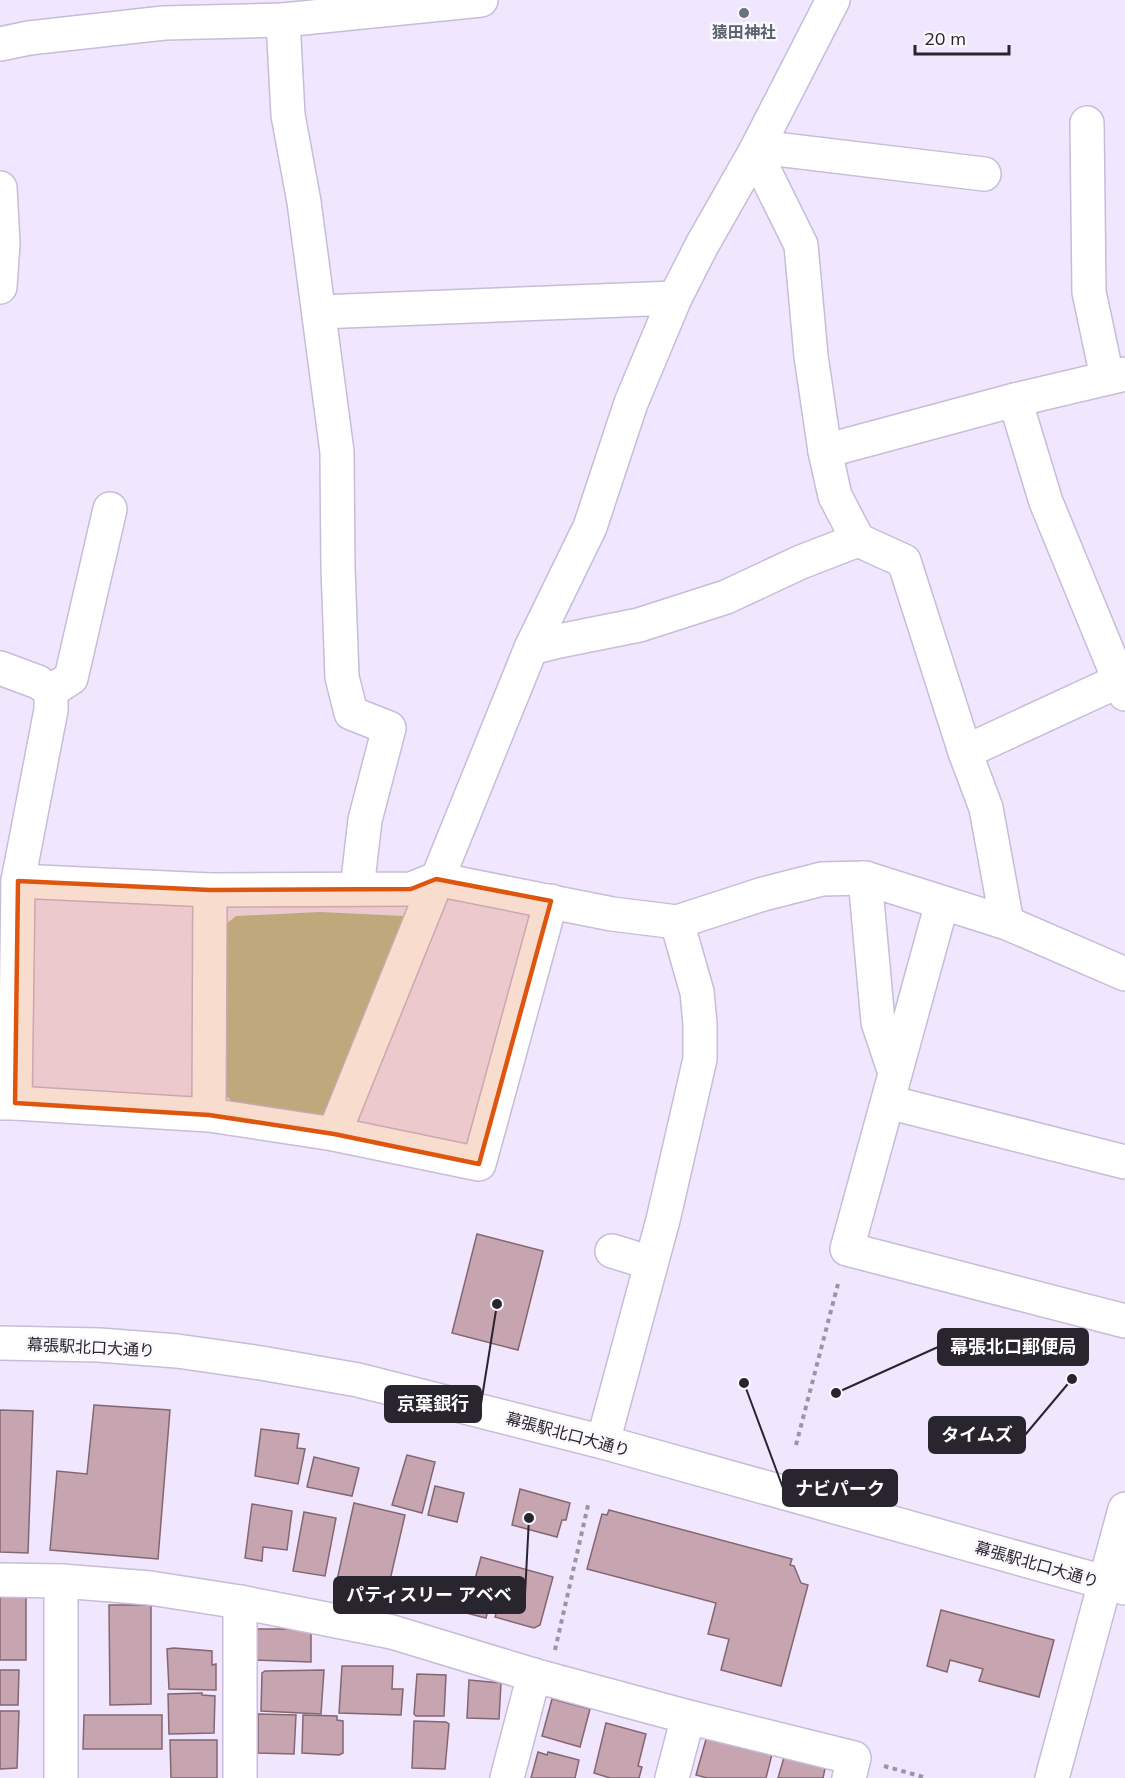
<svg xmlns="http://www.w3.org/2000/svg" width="1125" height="1778" viewBox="0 0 1125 1778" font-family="Mulish,'Noto Sans JP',sans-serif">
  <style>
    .green { fill: #b8bf98 }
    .building { fill: #c6a5b1; stroke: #846671; stroke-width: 1.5 }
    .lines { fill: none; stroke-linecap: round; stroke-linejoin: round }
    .minor-casing { stroke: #c8bcd8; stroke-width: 36 }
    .path { stroke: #9c94a6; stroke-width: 4; stroke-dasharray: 4.5 4.5; stroke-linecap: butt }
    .minor { stroke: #fff; stroke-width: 33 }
    .marked { fill: #de560e; fill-opacity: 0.2; stroke: #de560e; stroke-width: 4.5; stroke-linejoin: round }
    .worship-dot { fill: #6b7280; stroke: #faf7fd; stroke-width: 2 }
    .labels { text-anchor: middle; stroke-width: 5; stroke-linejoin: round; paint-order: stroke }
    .worship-label { font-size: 16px; font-weight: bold; fill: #5b616d; stroke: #faf7fd }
    .street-label { font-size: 16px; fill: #29252f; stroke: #faf7fd }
    .leader { fill: none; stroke: #29252f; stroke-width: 2 }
    .callout-dot { fill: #29252f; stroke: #faf7fd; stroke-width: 2 }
    .callout { fill: #29252f; stroke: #29252f; stroke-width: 2 }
    .callout-label { font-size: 18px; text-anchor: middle; font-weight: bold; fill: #fff }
  </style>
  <rect width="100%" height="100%" fill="#f0e6fd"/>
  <polygon class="green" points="320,912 404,916 330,1112 321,1117 234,1103 226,1096 226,924 236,916"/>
  <g class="building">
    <polygon points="477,1234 543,1251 518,1350 452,1333"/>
    <polygon points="94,1405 170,1410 158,1559 50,1550 57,1471 87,1474"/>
    <polygon points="0,1410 33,1411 28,1553 0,1552"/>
    <polygon points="261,1429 299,1434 297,1448 305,1449 298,1484 255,1476"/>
    <polygon points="407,1455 435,1462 422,1513 392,1505"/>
    <polygon points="314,1457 359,1468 352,1496 307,1487"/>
    <polygon points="435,1486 464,1493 457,1522 428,1515"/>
    <polygon points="520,1489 570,1503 566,1520 562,1520 557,1537 512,1525"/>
    <polygon points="354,1503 405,1515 387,1593 363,1587 361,1599 334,1594"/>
    <polygon points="252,1504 292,1511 287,1550 263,1547 262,1561 245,1558"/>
    <polygon points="609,1510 792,1559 790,1565 794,1566 801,1583 808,1585 781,1686 721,1670 729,1639 708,1634 716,1603 587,1569 602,1514 607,1515"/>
    <polygon points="304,1512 336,1518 325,1576 293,1571"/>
    <polygon points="481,1557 553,1577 540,1625 534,1628 495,1617 500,1600 491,1598 486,1618 466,1613"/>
    <polygon points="26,1594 26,1660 0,1660 0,1595"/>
    <polygon points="109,1605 151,1605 151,1704 110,1705"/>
    <polygon points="941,1610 1054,1640 1039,1697 979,1681 983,1669 950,1660 947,1672 927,1666"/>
    <polygon points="254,1629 311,1629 311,1662 253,1660"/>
    <polygon points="174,1648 212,1651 212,1665 216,1664 216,1690 169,1689 167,1649"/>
    <polygon points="342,1666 393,1666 392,1689 403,1689 401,1715 339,1713"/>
    <polygon points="0,1670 19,1670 18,1705 0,1705"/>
    <polygon points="324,1670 321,1714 261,1711 262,1673 265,1671"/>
    <polygon points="417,1674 446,1675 444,1716 416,1716 414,1714"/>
    <polygon points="469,1680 501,1683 499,1719 467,1718"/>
    <polygon points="202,1693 202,1695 215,1696 214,1733 169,1734 168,1694"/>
    <polygon points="552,1699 590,1709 580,1747 542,1736"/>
    <polygon points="0,1711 19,1711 17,1768 0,1769"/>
    <polygon points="258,1714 296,1715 294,1754 258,1753"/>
    <polygon points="84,1715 162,1715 162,1749 83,1749"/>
    <polygon points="303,1715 337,1716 337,1720 343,1721 343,1753 339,1755 302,1753"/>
    <polygon points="414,1721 446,1722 449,1724 445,1769 412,1768"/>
    <polygon points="606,1723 646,1734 638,1766 642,1767 639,1778 610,1778 594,1773"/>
    <polygon points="707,1736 772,1754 766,1778 707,1778 696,1775"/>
    <polygon points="170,1740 217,1740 217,1778 171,1778"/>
    <polygon points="538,1752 547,1755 548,1752 579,1760 575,1778 531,1778"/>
    <polygon points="785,1754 826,1764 823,1778 778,1778"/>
  </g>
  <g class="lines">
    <defs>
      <g id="minor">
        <polyline points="283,20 288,115 304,202 337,452 338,568 342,677 351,713 389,728 365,820 357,889"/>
        <polyline points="0,44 29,38 164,23 283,20 481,0"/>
        <polyline points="1087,123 1089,292 1107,377"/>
        <polyline points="758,147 984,174"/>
        <polyline points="755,152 801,245 811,356 825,451 835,496 858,540 904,561 965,752 986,808 1007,923"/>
        <polyline points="0,188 3,243 0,287"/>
        <polyline points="319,312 675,298"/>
        <polyline points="1015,400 1046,502 1125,694"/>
        <polyline points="825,451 1015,400 1125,374"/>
        <polyline points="531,648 559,641 639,625 726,597 801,562 858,540"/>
        <polyline points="0,668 38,682 51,691 51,710 18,881 15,1103 0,1103"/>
        <polyline points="51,691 71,678 110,509"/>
        <polyline points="965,752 1125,678"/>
        <polyline points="865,878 878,1022 895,1073"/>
        <polyline points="18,881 210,890 411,889 436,879 612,914 677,922 763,894 822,879 865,878 1007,923 1125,974"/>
        <polyline points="942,903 847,1249 1125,1321"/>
        <polyline points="888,1102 1125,1162"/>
        <polyline points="15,1103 209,1115 334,1134 479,1164 551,901"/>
        <polyline points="209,1115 210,890"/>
        <polyline points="334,1134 531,648 590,527 631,403 675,298 702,245 755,152 833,0"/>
        <polyline points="612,1251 651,1263"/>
        <polyline points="0,1343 99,1345 177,1351 261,1363 358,1380 603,1442 1125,1588"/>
        <polyline points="603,1442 663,1220 700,1059 700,1024 697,992 677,922"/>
        <polyline points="0,1580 61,1581 150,1588 240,1602 392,1632 540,1677 688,1717 854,1758 849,1778"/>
        <polyline points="61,1581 61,1778"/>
        <polyline points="240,1602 240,1778"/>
        <polyline points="507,1778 534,1675"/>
        <polyline points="672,1778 688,1717"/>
        <polyline points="1052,1778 1125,1509"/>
      </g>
    </defs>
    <use href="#minor" class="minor-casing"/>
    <g class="path">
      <polyline points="796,1445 839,1280"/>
      <polyline points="555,1650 589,1501"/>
      <polyline points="884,1766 927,1778"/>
    </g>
    <use href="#minor" class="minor"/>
  </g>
  <path class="marked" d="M 436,879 L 551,901 L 479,1164 L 334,1134 L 209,1115 L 15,1103 L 18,881 L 210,890 L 411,889 Z"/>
  <circle class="worship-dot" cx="744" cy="13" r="6"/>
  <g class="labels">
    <g class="worship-label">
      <text x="744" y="38">猿田神社</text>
    </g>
    <g class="street-label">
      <text transform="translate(91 1347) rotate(3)" y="6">幕張駅北口大通り</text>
      <text transform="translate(568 1434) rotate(15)" y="6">幕張駅北口大通り</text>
      <text transform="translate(1037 1564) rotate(16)" y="6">幕張駅北口大通り</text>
    </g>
  </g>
  <path class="leader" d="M836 1393L938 1347M497 1304L481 1404M1072 1379L1025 1435M744 1383L783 1488M529 1518L525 1595"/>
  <g class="callout-dot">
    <circle cx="836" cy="1393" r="6"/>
    <circle cx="497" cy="1304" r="6"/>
    <circle cx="1072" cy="1379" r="6"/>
    <circle cx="744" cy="1383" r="6"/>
    <circle cx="529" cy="1518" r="6"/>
  </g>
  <g class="callout">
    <rect x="938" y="1329" width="150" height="36" rx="6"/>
    <rect x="385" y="1386" width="96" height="36" rx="6"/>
    <rect x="929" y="1417" width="96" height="36" rx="6"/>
    <rect x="783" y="1470" width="114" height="36" rx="6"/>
    <rect x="334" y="1577" width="191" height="36" rx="6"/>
  </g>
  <g class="callout-label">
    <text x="1013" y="1353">幕張北口郵便局</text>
    <text x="433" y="1410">京葉銀行</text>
    <text x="977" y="1441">タイムズ</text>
    <text x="840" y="1495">ナビパーク</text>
    <text x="429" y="1601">パティスリー アベベ</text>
  </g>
  <path d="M915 45v9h94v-9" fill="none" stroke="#29252f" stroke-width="3"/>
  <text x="924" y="45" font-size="18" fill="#29252f" stroke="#faf7fd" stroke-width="4.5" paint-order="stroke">20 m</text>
</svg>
